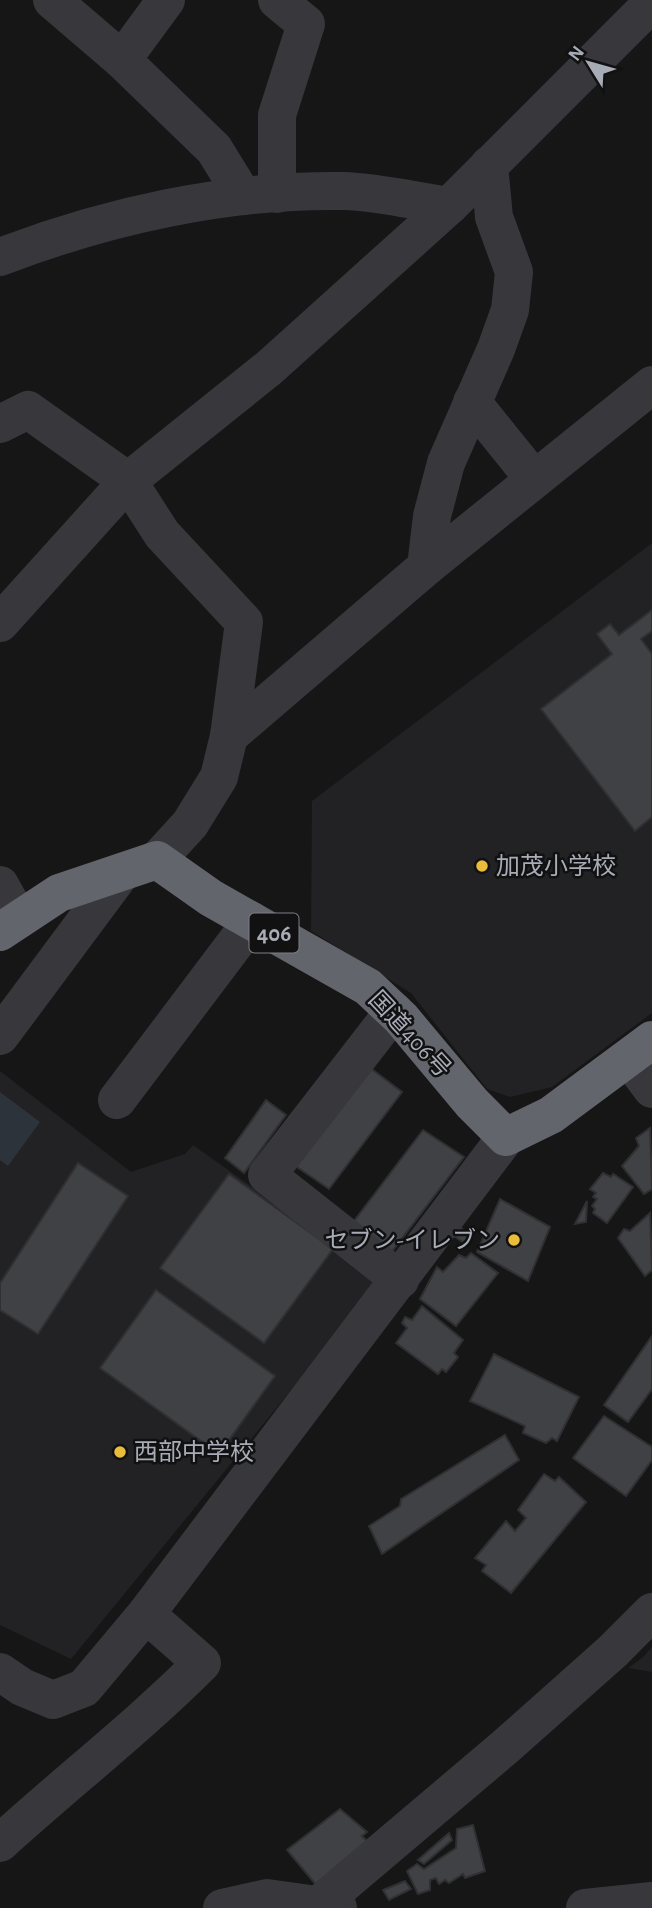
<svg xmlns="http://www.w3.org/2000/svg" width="652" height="1908" viewBox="0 0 652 1908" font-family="'Alegreya Sans','Noto Sans JP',sans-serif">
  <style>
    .built { fill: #222224 }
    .water { fill: #2c333b }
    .building { fill: #404144; stroke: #303033; stroke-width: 2 }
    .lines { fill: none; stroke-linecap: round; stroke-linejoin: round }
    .minor { stroke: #37373c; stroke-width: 38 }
    .highway { stroke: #63656d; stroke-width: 38 }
    .poi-dot { fill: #e9bc3c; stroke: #111112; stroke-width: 2.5 }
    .labels { text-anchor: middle; stroke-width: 5; stroke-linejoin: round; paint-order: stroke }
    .shield { fill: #111112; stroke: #7b7e86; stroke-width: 2 }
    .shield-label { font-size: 23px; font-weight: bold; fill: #a8acb7 }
    .poi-label { font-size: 24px; fill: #a8acb7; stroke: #111112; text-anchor: start }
    .street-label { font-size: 24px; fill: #a8acb7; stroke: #111112 }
  </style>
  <rect width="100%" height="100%" fill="#161617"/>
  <g class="built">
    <polygon points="652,543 652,1013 552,1087 510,1097 487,1089 411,993 311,931 312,801"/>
    <polygon points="0,1071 131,1172 185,1154 193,1145 382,1279 71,1659 0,1625"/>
    <polygon points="652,1647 652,1672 628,1668 643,1657"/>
  </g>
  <polygon class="water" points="0,1092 40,1122 8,1166 0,1160"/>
  <g class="building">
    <polygon points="652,610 652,631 641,639 652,654 652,817 635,831 541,709 612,654 597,634 610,624 619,635"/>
    <polygon points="365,1064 402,1092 329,1189 291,1163"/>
    <polygon points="266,1100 286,1115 244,1173 225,1158"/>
    <polygon points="650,1128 652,1189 644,1194 622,1166 639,1146 636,1138"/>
    <polygon points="423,1130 464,1157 390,1254 351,1225"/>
    <polygon points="78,1163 128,1196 38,1334 0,1310 0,1283"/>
    <polygon points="603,1173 611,1177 613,1174 633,1187 607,1223 593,1213 595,1209 592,1206 597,1199 593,1197 596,1193 590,1189"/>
    <polygon points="229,1174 333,1249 264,1343 160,1268"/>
    <polygon points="500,1199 550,1227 528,1281 477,1252"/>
    <polygon points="587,1201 586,1222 575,1224"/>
    <polygon points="650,1213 652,1270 645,1276 618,1238 624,1229 630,1231"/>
    <polygon points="459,1224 468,1238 464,1243 449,1233"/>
    <polygon points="471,1253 498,1273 456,1326 420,1299 437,1267 443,1272 459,1255 466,1258"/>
    <polygon points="156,1290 275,1376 219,1454 100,1368"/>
    <polygon points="422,1306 463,1340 454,1353 458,1357 446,1372 442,1369 438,1374 396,1343 407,1328 402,1323 405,1317 412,1320"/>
    <polygon points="652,1336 652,1389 628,1422 604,1405"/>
    <polygon points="494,1354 579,1397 557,1441 552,1438 546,1443 523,1433 525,1426 470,1401"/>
    <polygon points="604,1416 652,1447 652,1460 626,1496 573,1458"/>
    <polygon points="505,1435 519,1460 382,1554 369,1526 400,1506 401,1499"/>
    <polygon points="544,1474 555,1481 559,1477 586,1502 511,1593 482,1571 486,1565 475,1558 506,1521 515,1531 526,1518 518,1510"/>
    <polygon points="340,1809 367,1832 362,1836 369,1843 317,1886 287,1850"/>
    <polygon points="473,1825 485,1871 465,1878 463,1874 449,1883 445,1880 439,1884 436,1878 430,1880 430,1890 418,1894 407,1871 417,1864 424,1869 456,1848 457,1829"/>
    <polygon points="449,1833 452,1840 424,1864 418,1860"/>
    <polygon points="405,1881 411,1889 389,1900 383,1890"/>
  </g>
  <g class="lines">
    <g class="minor">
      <polyline points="52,0 122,60 214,149 243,196"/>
      <polyline points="277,0 306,24 277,115 277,194"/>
      <polyline points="122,60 166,0"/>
      <path d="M 0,257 C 107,216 228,189 344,191 C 378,192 415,201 449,206"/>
      <polyline points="472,402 534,479"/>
      <polyline points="0,424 28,410 128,481 162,534 244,622 229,736"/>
      <polyline points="426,567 432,516 446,463 496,349 510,310 514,272 494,217 489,165"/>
      <polyline points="0,623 128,481 269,368 449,206 652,3"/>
      <polyline points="157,860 190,824 219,777 229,736 426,567 652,385"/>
      <polyline points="0,885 19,919"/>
      <polyline points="394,1011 267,1175 400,1280"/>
      <polyline points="0,1036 122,872"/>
      <polyline points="629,1058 652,1089"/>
      <polyline points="117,1100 252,921"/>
      <polyline points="0,1672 22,1687 53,1700 84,1688 146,1614 506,1137"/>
      <path d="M 0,1843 C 67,1782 138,1727 202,1663 L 146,1614"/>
      <polyline points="222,1908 267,1898 338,1908"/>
      <polyline points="315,1908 505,1747 613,1651 652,1612"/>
      <polyline points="585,1908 652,1901"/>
    </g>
    <polyline class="highway" points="0,932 59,893 157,860 211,898 368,987 401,1018 472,1103 506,1137 551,1115 652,1040"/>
  </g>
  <g class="poi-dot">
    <circle cx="482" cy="866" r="7"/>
    <circle cx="514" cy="1240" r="7"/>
    <circle cx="120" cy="1452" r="7"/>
  </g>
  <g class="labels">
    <rect class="shield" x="249.5" y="913.5" width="49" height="39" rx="5"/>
    <g class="shield-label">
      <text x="274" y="941">406</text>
    </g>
    <g class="poi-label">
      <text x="496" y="874">加茂小学校</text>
      <text x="500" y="1248" text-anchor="end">セブン-イレブン</text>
      <text x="134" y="1460">西部中学校</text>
    </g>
    <g class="street-label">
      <text transform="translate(410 1034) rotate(47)" y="8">国道406号</text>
    </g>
  </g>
  <g transform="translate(589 63) rotate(307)" stroke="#111112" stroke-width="5" paint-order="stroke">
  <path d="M0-5L12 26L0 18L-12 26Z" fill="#a8acb7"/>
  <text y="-10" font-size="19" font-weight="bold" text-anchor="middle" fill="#a8acb7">N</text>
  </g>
</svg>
